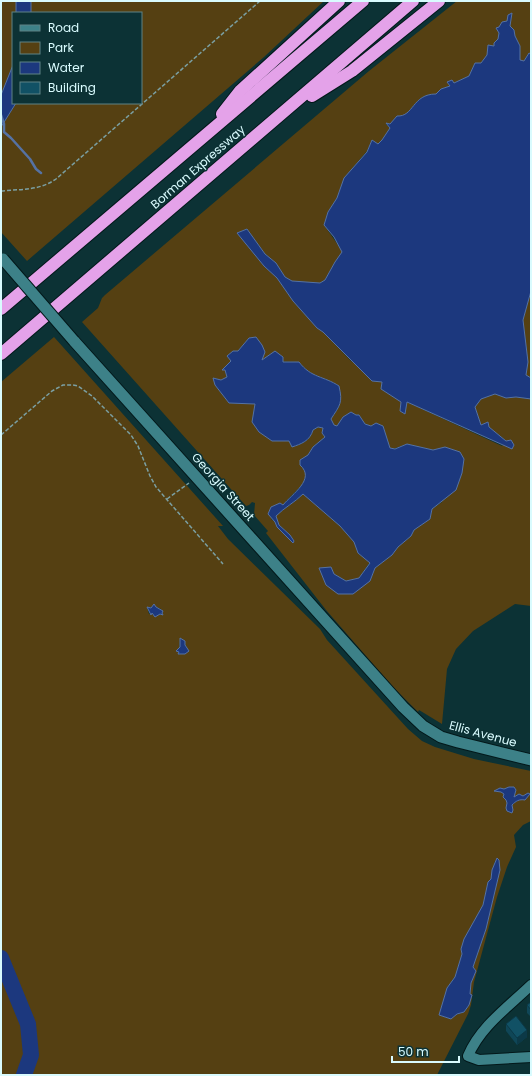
<svg xmlns="http://www.w3.org/2000/svg" width="532" height="1076" viewBox="0 0 532 1076" font-family="Poppins,sans-serif">
  <style>
    .green { fill: #554012; fill-rule: evenodd }
    .water { fill: #1c387e; stroke: #5572a4 }
    .lines { fill: none; stroke-linecap: round; stroke-linejoin: round }
    .stream { stroke: #5572a4; stroke-width: 2.5 }
    .river { stroke: #1c387e; stroke-width: 16 }
    .minor-casing { stroke: #03181a; stroke-width: 12 }
    .tertiary-casing { stroke: #03181a; stroke-width: 13 }
    .motorway-casing { stroke: #03181a; stroke-width: 14 }
    .path { stroke: #7b9fa2; stroke-width: 1.5; stroke-dasharray: 4 2; stroke-linecap: butt }
    .minor { stroke: #3d8188; stroke-width: 10 }
    .tertiary { stroke: #3d8188; stroke-width: 11 }
    .motorway { stroke: #e4a2e9; stroke-width: 12 }
    .tertiary-bridge-casing { stroke: #03181a; stroke-width: 13; stroke-linecap: butt }
    .tertiary-bridge { stroke: #3d8188; stroke-width: 11 }
    .wall { fill: #0f4657 }
    .shaded-wall { fill: #0c3947 }
    .building { fill: #115165; stroke: #0c3947 }
    .labels { text-anchor: middle; stroke-width: 3; stroke-linejoin: round; paint-order: stroke }
    .street-label { font-size: 12px; fill: #d9fbfe; stroke: #0c3235 }
  </style>
  <rect width="100%" height="100%" fill="#0c3235"/>
  <g class="green">
    <polygon points="1,1 16,1 16,13 13,13 13,65 1,95"/>
    <polygon points="31,1 324,1 264,57 27,261 1,232 1,127 16,103 141,103 141,13 31,13"/>
    <path d="M 457,1 L 531,1 L 531,54 L 528,54 L 524,61 L 520,61 L 520,46 L 515,36 L 514,30 L 510,26 L 512,14 L 499,33 L 498,39 L 494,43 L 494,47 L 481,63 L 475,63 L 469,76 L 454,83 L 447,82 L 450,86 L 441,89 L 436,94 C 412,94 414,117 397,117 L 390,124 L 386,124 L 390,128 L 382,140 L 378,144 L 372,140 L 367,151 L 345,177 L 337,198 L 328,212 L 324,225 L 343,252 L 335,262 L 325,280 L 320,284 L 292,281 L 285,277 L 276,263 L 265,254 L 247,229 L 237,233 L 264,266 L 277,278 L 293,301 L 317,328 L 323,332 L 351,361 L 383,382 L 381,389 L 402,402 L 400,411 L 405,413 L 407,402 L 502,446 L 506,441 C 498,434 492,428 481,426 L 475,407 L 481,399 L 495,394 L 506,398 L 516,397 L 531,399 L 531,606 L 515,604 L 473,631 L 456,649 L 447,669 L 442,724 L 419,710 L 418,712 L 393,687 L 326,610 L 266,533 L 268,531 L 254,515 L 255,503 L 252,502 L 249,505 L 246,506 L 82,322 L 98,308 L 102,298 L 105,295 L 369,71 ZM 249,338 L 262,361 L 299,362 C 311,378 324,376 339,386 L 339,407 L 331,419 L 334,425 L 337,426 L 343,417 L 351,412 L 356,415 L 359,415 C 367,428 368,426 383,426 L 390,448 L 393,449 L 407,444 L 433,450 L 445,447 L 442,502 L 432,509 L 430,519 L 414,530 L 411,536 L 398,547 L 392,555 L 375,568 L 370,581 L 326,585 L 334,574 L 346,581 L 359,578 L 370,562 L 358,553 L 354,542 L 340,526 L 303,494 C 295,503 285,507 276,516 L 279,525 L 290,535 L 294,541 L 293,543 L 277,527 L 275,522 L 271,519 L 289,498 L 303,484 L 306,475 L 305,469 L 308,455 L 313,447 L 325,437 L 322,433 L 324,428 L 319,427 L 313,430 C 310,441 302,444 292,447 L 289,441 L 272,441 L 252,422 L 255,404 L 229,403 L 215,385 L 214,378 L 221,380 L 227,378 L 225,370 L 222,370 L 231,361 L 227,356 L 238,351 Z"/>
    <polygon points="531,291 531,378 530,378 526,375 528,362 523,320"/>
    <path d="M 54,337 L 223,526 L 218,526 L 228,539 L 320,629 L 327,640 L 408,729 L 422,741 L 435,747 L 474,759 L 531,771 L 531,821 L 523,825 L 514,835 L 516,847 L 507,867 L 497,897 L 474,982 L 471,1005 L 468,1014 L 437,1075 L 1,1075 L 1,382 ZM 147,607 L 156,607 L 161,609 L 163,615 L 149,614 ZM 180,639 L 184,641 L 187,648 L 185,654 L 179,654 ZM 509,787 L 514,787 L 516,790 L 514,797 L 523,796 L 528,793 C 521,798 514,804 506,808 L 508,803 L 504,794 L 501,792 ZM 499,860 L 500,870 L 494,895 L 486,929 L 473,967 L 476,971 L 471,983 L 469,994 L 472,995 L 469,1005 L 464,1012 L 447,1018 L 440,1015 L 447,988 L 455,977 L 462,954 L 461,949 L 483,905 L 488,882 L 491,879 L 495,861 Z"/>
  </g>
  <g class="water">
    <rect x="16" y="1" width="15" height="12"/>
    <path d="M 512,13 L 510,26 L 514,30 L 515,36 L 520,46 L 520,60 L 524,61 L 529,53 L 531,54 L 531,291 L 523,320 L 528,362 L 526,375 L 531,378 L 531,399 L 516,397 L 506,398 L 495,394 L 481,399 L 475,407 L 481,425 L 488,422 L 489,427 L 506,441 L 511,440 L 514,445 L 512,449 L 407,402 L 405,414 L 400,411 L 401,402 L 381,389 L 382,382 L 372,381 L 323,332 L 317,328 L 293,301 L 277,278 L 264,266 L 237,233 L 247,229 L 265,254 L 276,263 L 285,277 L 292,281 L 320,283 L 325,280 L 335,262 L 342,252 L 334,237 L 324,225 L 328,212 L 337,198 L 344,178 L 367,152 L 372,140 L 378,144 L 382,140 L 390,128 L 386,123 L 390,124 L 397,116 C 414,117 412,94 436,94 L 441,89 L 450,86 L 447,82 L 452,80 L 454,83 L 469,76 L 475,63 L 481,63 L 487,55 L 488,45 L 494,46 L 494,43 L 498,39 L 499,33 L 496,28 L 499,27 L 502,22 L 507,21 L 508,15 Z"/>
    <polygon points="13,65 13,103 16,103 1,127 1,95"/>
    <path d="M 256,337 L 262,345 L 265,352 L 262,360 L 275,351 L 283,357 L 283,362 L 299,362 C 311,378 324,376 339,386 C 343,403 340,405 331,419 L 334,425 L 337,426 L 343,417 L 351,412 L 356,415 L 359,415 L 365,424 L 371,426 L 376,423 L 383,426 L 390,448 L 395,449 L 407,444 L 433,450 L 445,447 L 460,452 L 464,459 L 462,473 L 456,490 L 432,509 L 430,519 L 414,530 L 411,536 L 398,547 L 392,555 L 375,568 L 370,581 L 353,594 L 338,594 L 326,585 L 319,568 L 331,567 L 334,574 L 346,581 L 359,578 L 370,563 L 358,553 L 354,542 L 340,526 L 303,494 C 294,503 285,507 276,516 L 279,525 L 290,535 L 294,541 L 293,543 L 277,527 L 275,522 L 268,514 L 271,507 L 280,503 L 283,505 C 292,494 316,479 300,465 L 300,460 L 308,455 L 313,447 L 325,437 L 322,433 L 323,428 L 318,427 L 313,430 C 310,441 301,444 292,447 L 289,441 L 272,441 L 259,432 L 252,422 L 255,404 L 229,403 L 215,385 L 213,378 L 221,380 L 227,377 L 225,370 L 222,370 L 231,361 L 227,356 L 233,351 L 238,351 L 249,338 Z"/>
    <polygon points="154,604 156,607 163,611 162,613 163,615 160,614 155,617 152,613 151,615 147,607 151,608"/>
    <polygon points="180,638 185,641 185,645 189,651 185,654 178,654 179,652 176,651 180,647"/>
    <path d="M 509,787 L 514,787 L 516,790 L 514,797 L 519,794 L 523,796 L 528,793 L 530,794 L 525,800 C 519,799 516,801 512,805 L 513,810 L 512,813 L 507,811 L 506,808 L 507,803 L 506,800 L 503,797 L 504,794 L 501,792 L 494,791 L 500,788 L 504,789 Z"/>
    <polygon points="497,858 499,860 500,870 486,929 473,967 476,971 471,983 470,994 472,995 469,1005 464,1012 457,1014 451,1019 439,1015 447,988 455,977 462,954 461,949 464,939 483,905 488,882 491,879 492,870"/>
  </g>
  <g class="lines">
    <polyline class="stream" points="1,115 4,124 4,132 11,138 30,159 36,169 41,173"/>
    <polyline class="river" points="1,958 28,1024 31,1055 24,1075"/>
    <defs>
      <path id="minor" d="M 531,985 C 508,1007 480,1027 468,1056 L 479,1060 L 531,1057"/>
      <polyline id="tertiary" points="74,341 403,707 423,726 441,737 458,742 531,760"/>
      <g id="motorway">
        <polyline points="312,96 352,71 439,1"/>
        <polyline points="222,114 240,91 339,1"/>
        <polyline points="1,309 363,1"/>
        <polyline points="1,354 413,1"/>
      </g>
    </defs>
    <use href="#minor" class="minor-casing"/>
    <use href="#tertiary" class="tertiary-casing"/>
    <use href="#motorway" class="motorway-casing"/>
    <g class="path">
      <path d="M 1,191 C 20,189 39,191 56,179 L 260,1"/>
      <polyline points="1,435 52,391 63,385 73,385 78,386 92,396 131,435 138,446 150,476 156,487 223,564"/>
      <polyline points="167,499 189,483"/>
    </g>
    <use href="#minor" class="minor"/>
    <use href="#tertiary" class="tertiary"/>
    <use href="#motorway" class="motorway"/>
    <defs>
      <polyline id="tertiary-bridge" points="3,259 74,341"/>
    </defs>
    <use href="#tertiary-bridge" class="tertiary-bridge-casing"/>
    <use href="#tertiary-bridge" class="tertiary-bridge"/>
  </g>
  <g class="wall">
    <polygon points="531,1002 531,1017 527,1013 527,1005"/>
    <polygon points="506,1024 527,1037 517,1045 506,1031"/>
  </g>
  <polygon class="shaded-wall" points="527,1030 527,1037 517,1045 517,1038"/>
  <g class="building">
    <polygon points="531,1002 531,1010 527,1005"/>
    <polygon points="516,1016 527,1030 517,1038 506,1024"/>
  </g>
  <g class="labels">
    <g class="street-label">
      <text transform="translate(198 167) rotate(-41)" y="4">Borman Expressway</text>
      <text transform="translate(223 487) rotate(48)" y="4">Georgia Street</text>
      <text transform="translate(483 734) rotate(15)" y="4">Ellis Avenue</text>
    </g>
  </g>
  <rect width="532" height="1076" fill="none" stroke="#d9fbfe" stroke-width="4"/>
  <rect x="12" y="12" width="130" height="92" fill="#0c3235" stroke="#5e8285"/>
  <rect x="20" y="25" width="20" height="6" fill="#3d8188" stroke="#5e8285"/>
  <text x="48" y="32" font-size="12" fill="#d9fbfe">Road</text>
  <rect x="20" y="42" width="20" height="12" fill="#554012" stroke="#5e8285"/>
  <text x="48" y="52" font-size="12" fill="#d9fbfe">Park</text>
  <rect x="20" y="62" width="20" height="12" fill="#1c387e" stroke="#5e8285"/>
  <text x="48" y="72" font-size="12" fill="#d9fbfe">Water</text>
  <rect x="20" y="82" width="20" height="12" fill="#115165" stroke="#5e8285"/>
  <text x="48" y="92" font-size="12" fill="#d9fbfe">Building</text>
  <path d="M392 1056v6h67v-6" fill="none" stroke="#d9fbfe" stroke-width="2"/>
  <text x="398" y="1056" font-size="12" fill="#d9fbfe" stroke="#0c3235" stroke-width="3" paint-order="stroke">50 m</text>
</svg>
